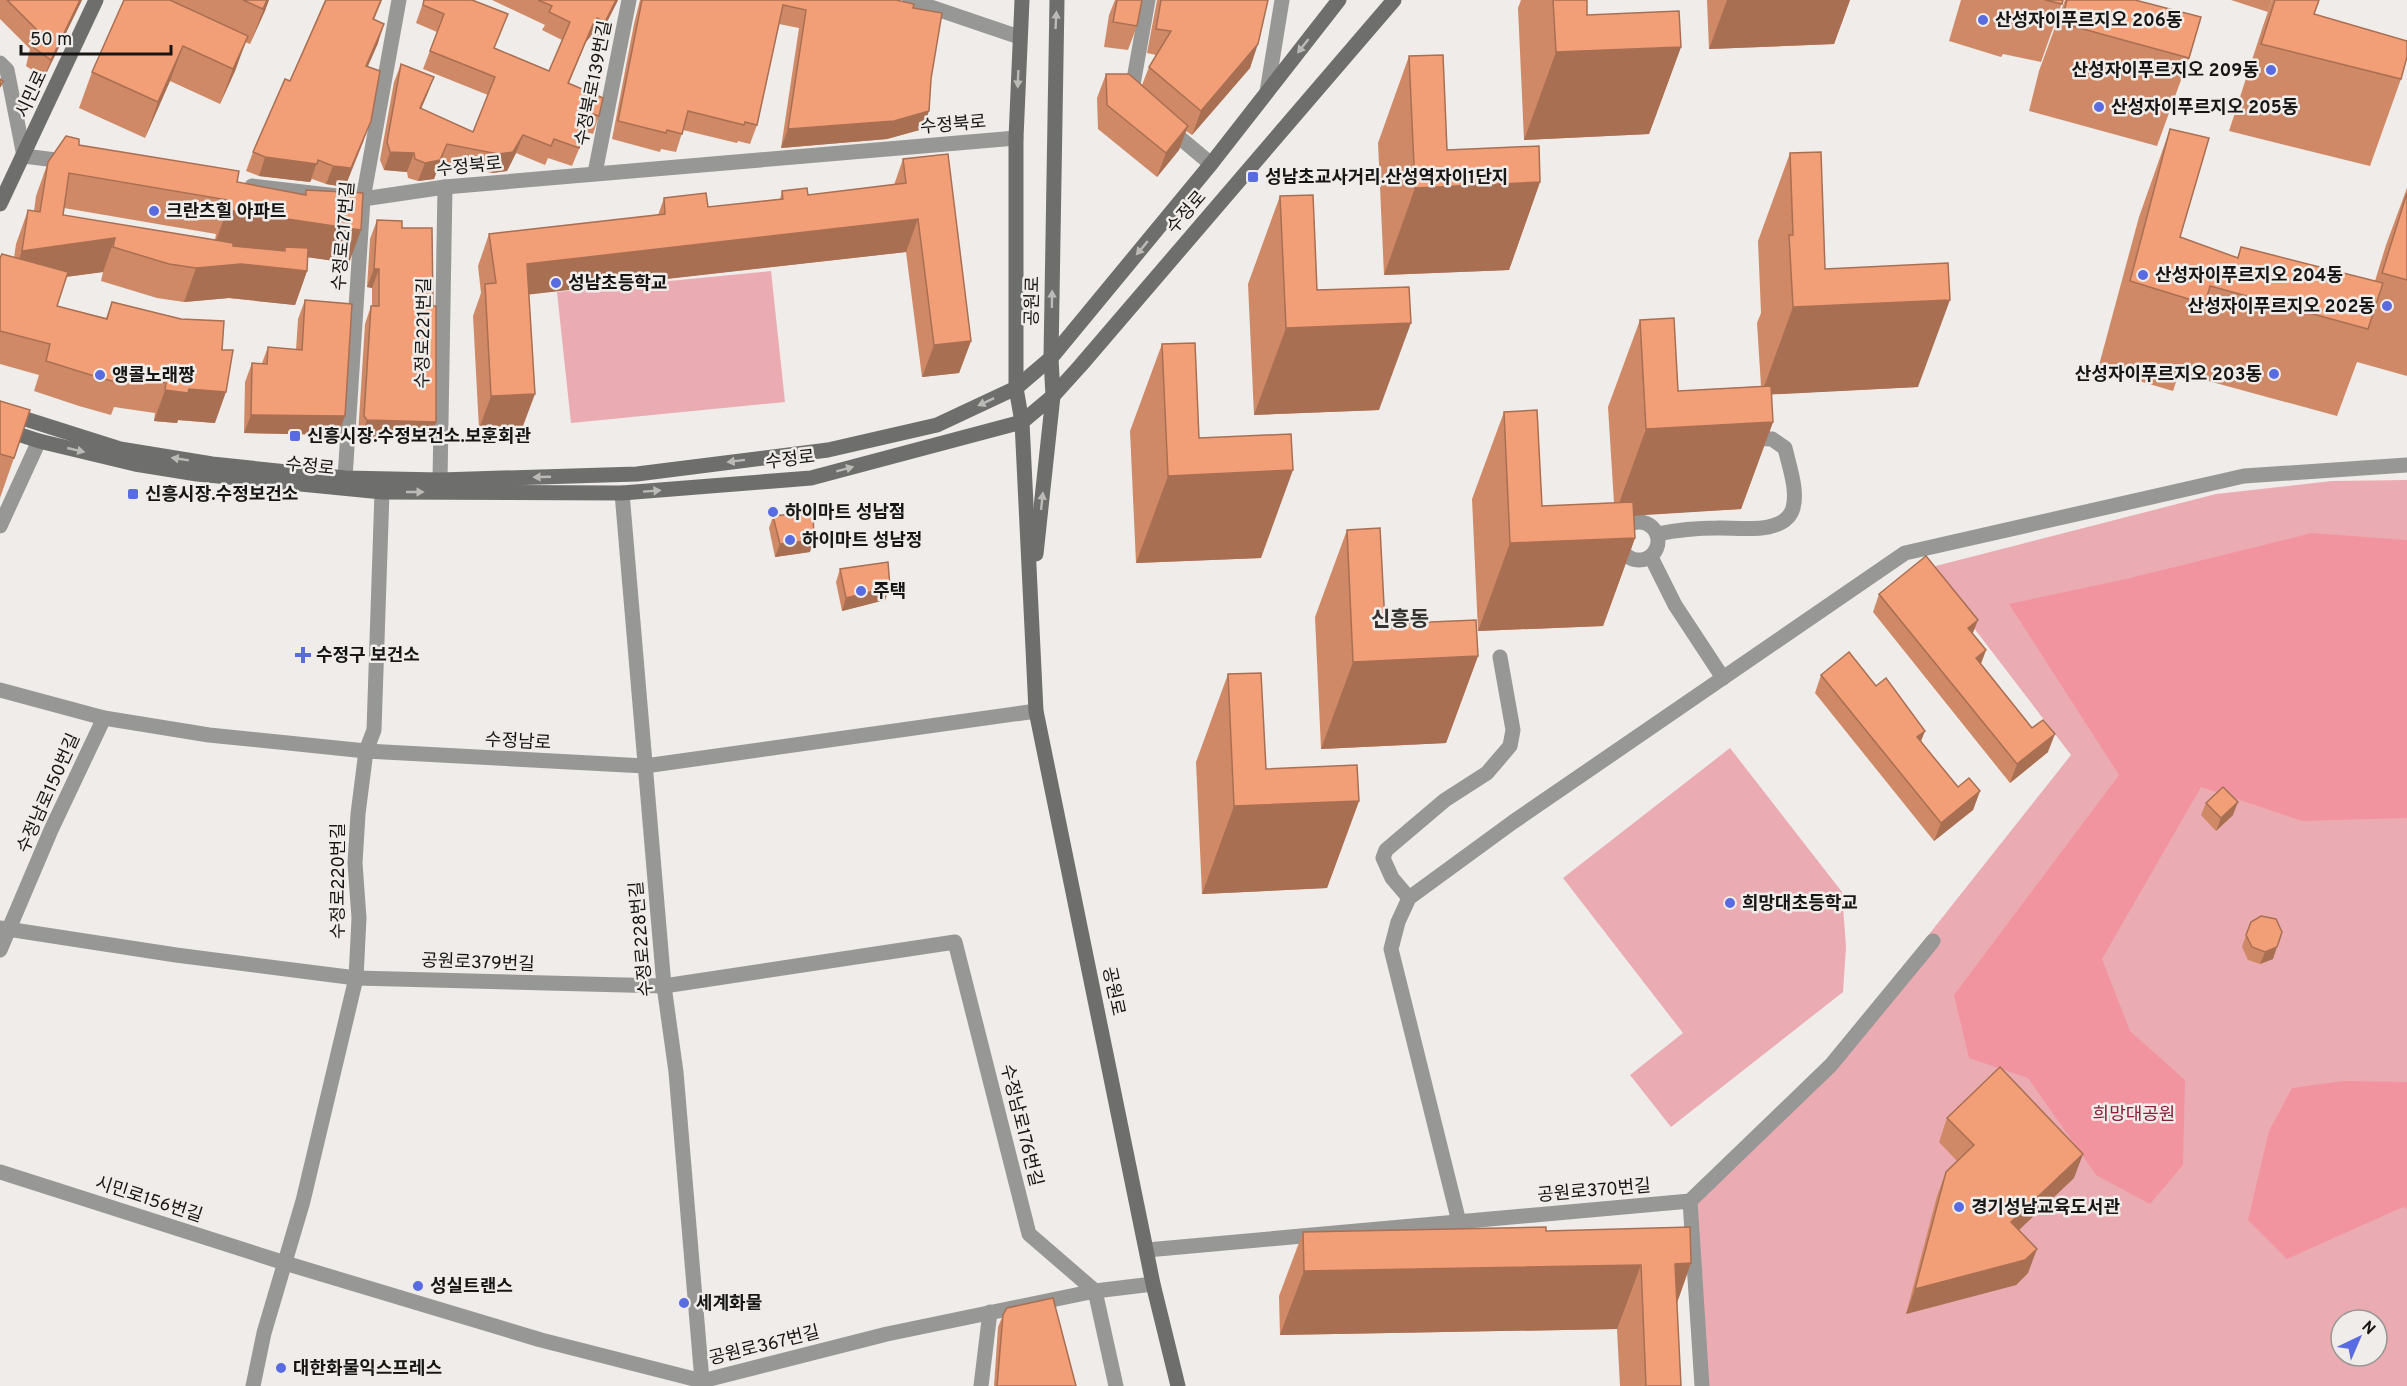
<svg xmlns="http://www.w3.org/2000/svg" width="2407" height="1386" viewBox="0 0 2407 1386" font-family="Overpass,'Noto Sans KR',sans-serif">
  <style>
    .green { fill: #eaacb2; fill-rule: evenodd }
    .forest { fill: #f2949f }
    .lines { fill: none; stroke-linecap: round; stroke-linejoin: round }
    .street { stroke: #979796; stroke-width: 15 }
    .secondary { stroke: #6e6f6c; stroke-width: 15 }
    .wall { fill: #d08966; fill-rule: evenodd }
    .shaded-wall { fill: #a96f53 }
    .building { fill: #f29f77; stroke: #a96f53; stroke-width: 1.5 }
    .oneway { fill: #bbbab7 }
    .poi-dot { fill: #586be1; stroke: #efece9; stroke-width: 2 }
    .labels { text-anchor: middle; stroke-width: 5; stroke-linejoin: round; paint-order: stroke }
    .poi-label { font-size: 18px; font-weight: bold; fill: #171615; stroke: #efece9; text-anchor: start }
    .street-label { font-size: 18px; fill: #171615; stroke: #efece9 }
    .park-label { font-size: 18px; fill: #8a1d37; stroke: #efece9 }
    .quarter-label { font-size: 21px; font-weight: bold; fill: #343230; stroke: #efece9 }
  </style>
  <rect width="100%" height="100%" fill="#efece9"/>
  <g class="green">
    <polygon points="771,271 785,402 571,423 557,292"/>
    <path d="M 2407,480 L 2407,1386 L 1705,1386 L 1693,1208 L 1835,1053 L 2071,755 L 1928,568 L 2216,494 L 2332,481 ZM 2341,1320 L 2377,1320 L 2377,1356 L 2341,1356 Z"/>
    <polygon points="1730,748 1842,892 1846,947 1843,992 1671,1127 1630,1075 1683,1033 1563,878"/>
  </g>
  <g class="forest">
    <polygon points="2312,533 2407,540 2407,818 2302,821 2201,787 2102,959 2130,1031 2185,1080 2183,1165 2150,1204 2096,1175 2028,1078 1969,1058 1954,995 2119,775 2009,604 2126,579"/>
    <polygon points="2343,1081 2407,1082 2407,1209 2403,1207 2287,1259 2248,1220 2269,1131 2292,1088"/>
  </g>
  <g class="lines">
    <g class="street">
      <polyline points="910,0 1019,37"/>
      <polyline points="0,63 7,70 24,156 71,162"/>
      <polyline points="1267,92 1282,0"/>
      <polyline points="1131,96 1148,0"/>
      <polyline points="1167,127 1211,164"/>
      <polyline points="595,173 629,0"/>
      <polyline points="252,186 363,199 445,187 1016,138"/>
      <polyline points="345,478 363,199 399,0"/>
      <polyline points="440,480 445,187"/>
      <polyline points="622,493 664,986 676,1072 702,1381 700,1386"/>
      <circle cx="1639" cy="541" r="19"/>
      <polyline points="0,526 39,441"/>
      <path d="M 1657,534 C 1677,530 1697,528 1717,528 C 1738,527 1785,536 1793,508 C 1798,490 1789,466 1785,448 L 1772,439 L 1746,438"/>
      <polyline points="1651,557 1675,605 1723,678"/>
      <polyline points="0,690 104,718 209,735 366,751 645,766 1036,711"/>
      <polyline points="1409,898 1392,878 1383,858 1386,850 1445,800 1487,773 1510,746 1513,730 1500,657"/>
      <polyline points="0,928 176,955 356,978 664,986 955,942 1029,1234 1095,1291 1116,1386"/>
      <polyline points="0,950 51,830 104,718"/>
      <polyline points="0,1172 285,1263 541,1340 702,1381 887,1334 1095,1291 1153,1284"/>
      <polyline points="1690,1201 1702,1386"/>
      <polyline points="1459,1222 1391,949 1398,922 1409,898 1513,822 1905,553 2244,476 2407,465"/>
      <polyline points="1147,1250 1690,1201 1831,1065 1933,941"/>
      <polyline points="253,1386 264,1333 303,1201 356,978 359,918 355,863 358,814 366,751 374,730 382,492"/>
      <polyline points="981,1386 990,1312"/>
    </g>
    <g class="secondary">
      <polyline points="1022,0 1016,138 1016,388 1022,422 1036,711 1153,1284 1178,1386"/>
      <polyline points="0,204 96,0"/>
      <polyline points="0,411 120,449 212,464 345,478 440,480 637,474 828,450 937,425 1016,388 1051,358 1211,164 1339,0"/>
      <polyline points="0,428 39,441 135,464 197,474 382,492 622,493 811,478 1022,422 1053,396 1081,365 1394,0"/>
      <polyline points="1036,554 1053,396 1051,358 1057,0"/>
    </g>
  </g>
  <g class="wall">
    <polygon points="0,0 82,0 44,78 26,66 30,49 0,19"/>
    <polygon points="124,0 269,0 250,44 245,42 235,71 220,104 170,81 145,138 79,108 92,72"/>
    <polygon points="325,0 382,0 374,20 378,43 368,66 364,140 345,187 326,184 312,179 310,182 259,176 246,171 253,152 290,81"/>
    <polygon points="424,0 495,48 549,71 562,40 542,30 545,25 492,0 618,0 598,40 590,37 586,42 569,83 599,116 593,134 586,132 572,166 548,158 545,165 516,153 507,171 492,173 440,162 434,179 418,181 408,178 407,172 384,170 380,160 394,82 401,64 434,77 421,109 473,132 488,95 423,69 437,32 416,23"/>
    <polygon points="640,0 896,0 913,8 923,129 887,139 781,148 799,28 779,24 757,125 750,144 738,141 737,143 683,130 676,152 661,149 660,152 612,139 634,24"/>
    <polygon points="1115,0 1142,0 1137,26 1128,50 1104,47 1109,15"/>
    <polygon points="1157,0 1268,0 1250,68 1192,135 1186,131 1179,150 1157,177 1098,129 1097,98 1106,74 1142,85 1149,67 1156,55 1147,53"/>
    <polygon points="1521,0 1587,0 1587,15 1681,47 1649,134 1524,140 1518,8"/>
    <polygon points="1707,0 1850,0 1834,44 1709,49"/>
    <polygon points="1961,0 2063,0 2041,62 2003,54 2001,57 1949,41"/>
    <polygon points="2065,0 2135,0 2189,58 2157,146 2029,111 2039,71"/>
    <polygon points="2231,0 2272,0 2268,12"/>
    <polygon points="2272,0 2319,0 2314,14 2401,79 2370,166 2229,131 2263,26"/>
    <polygon points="1409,56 1447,150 1540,182 1509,270 1384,275 1378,143"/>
    <polygon points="2170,129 2180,237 2237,258 2241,247 2375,281 2386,245 2407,188 2407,376 2357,362 2337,416 2179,373 2173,391 2098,369 2139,217"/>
    <path d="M 79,145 L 237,182 L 304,195 L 306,190 L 349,263 L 308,257 L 307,271 L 295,305 L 229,298 L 184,302 L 157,298 L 101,281 L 103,272 L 66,277 L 57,306 L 106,318 L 112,302 L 215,423 L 178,420 L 177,423 L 154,421 L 155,413 L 114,407 L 111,415 L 79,406 L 34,391 L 39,375 L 0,364 L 0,258 L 14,258 L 16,244 L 28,210 L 34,211 L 36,196 L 48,162 ZM 64,208 L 216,234 L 215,240 L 63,215 Z"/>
    <polygon points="1790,153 1825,269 1918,387 1771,394 1773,422 1741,509 1634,515 1635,538 1603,626 1478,631 1472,499 1504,412 1542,506 1614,503 1608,407 1640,320 1678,391 1761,386 1757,323 1761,313 1758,241"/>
    <polygon points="903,159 971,341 959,373 922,377 906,252 529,294 523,426 479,429 473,316 481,293 478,266 489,234 658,215 664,198 708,207 780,199 782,191 808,195 894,185"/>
    <polygon points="1280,196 1317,290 1379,410 1254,415 1248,284"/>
    <polygon points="377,220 402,228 429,441 360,439 358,435 365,324 371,306 372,306 372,288 367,287 370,239"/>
    <polygon points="305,300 345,416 338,435 244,433 245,382 252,363 262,363 268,347 296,350 298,319"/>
    <polygon points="1162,344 1199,438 1261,558 1136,563 1130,431"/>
    <polygon points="0,401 14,458 0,498"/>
    <polygon points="773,516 810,552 775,557 769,528"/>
    <polygon points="1347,530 1385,624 1478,656 1446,743 1321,749 1315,617"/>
    <polygon points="840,569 890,587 885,600 842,611 836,582"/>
    <polygon points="1879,594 1973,634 1986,650 1981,664 2032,728 2048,752 2010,783 1873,612"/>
    <polygon points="1228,674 1266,769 1359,801 1327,888 1202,894 1196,762"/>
    <polygon points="1821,675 1921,741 1958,787 1980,791 1973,810 1934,841 1815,693"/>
    <polygon points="2206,803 2233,815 2216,831 2201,815"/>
    <polygon points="2246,935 2273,959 2260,964 2248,960 2242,947"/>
    <polygon points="1947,1118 2074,1178 2019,1230 2028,1273 2016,1285 1906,1314 1937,1196 1946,1172 1957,1161 1939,1142"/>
    <polygon points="1546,1231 1691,1263 1677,1303 1681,1386 1620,1386 1617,1329 1280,1335 1279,1296 1303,1232"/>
    <polygon points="1003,1315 1076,1386 994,1386 998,1327"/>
  </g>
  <g class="shaded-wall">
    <polygon points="80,0 82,0 44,78 51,60"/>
    <polygon points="267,0 269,0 265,11 250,44"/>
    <polygon points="616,0 618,0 598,40 605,22"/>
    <polygon points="1727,0 1850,0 1834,44 1709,49"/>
    <polygon points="597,18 590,37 586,42 561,101 593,24"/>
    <polygon points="384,24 378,43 360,84 366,66"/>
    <polygon points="248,36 235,71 220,104 233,69"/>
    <polygon points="1258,44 1250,68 1192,135 1201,111"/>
    <polygon points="183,46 170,81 145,138 158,102"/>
    <polygon points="1681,47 1649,134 1524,140 1556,52"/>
    <polygon points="434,77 427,95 413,127 420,108"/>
    <polygon points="929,111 923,129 887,139 781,148 788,129"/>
    <polygon points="371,121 345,187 326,184 333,166"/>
    <polygon points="1188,126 1179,150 1157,177 1166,153"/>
    <polygon points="523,135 516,153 507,171 492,173 498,154"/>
    <polygon points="447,144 434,179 418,181 425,163"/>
    <polygon points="390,152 414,153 407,172 384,170"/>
    <polygon points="265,157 318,160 310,182 259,176"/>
    <polygon points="1540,182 1509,270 1384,275 1415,188"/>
    <polygon points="227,210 361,230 349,263 284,254 285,247 283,253 215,243"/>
    <polygon points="918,219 906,252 516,296 527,264"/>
    <polygon points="115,238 103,272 10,284 22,251"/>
    <polygon points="241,264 307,271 295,305 229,298 184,302 196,268"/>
    <polygon points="374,269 379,269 372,288 367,287"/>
    <polygon points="1950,300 1918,387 1761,395 1793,307"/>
    <polygon points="1411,323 1379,410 1254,415 1286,328"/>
    <polygon points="971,341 959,373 922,377 934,345"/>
    <polygon points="189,389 226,392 215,423 178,420 177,423 154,421 165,390"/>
    <polygon points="535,394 523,426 479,429 491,396"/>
    <polygon points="251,415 345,416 338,435 244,433"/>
    <polygon points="367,420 436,422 429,441 360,439"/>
    <polygon points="1773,422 1741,509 1614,517 1646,429"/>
    <polygon points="1293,470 1261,558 1136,563 1168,476"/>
    <polygon points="1635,538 1603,626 1478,631 1510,543"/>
    <polygon points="814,540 810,552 775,557 780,544"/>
    <polygon points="890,587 885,600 842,611 846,598"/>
    <polygon points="1978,620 1971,638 1968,628"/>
    <polygon points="1986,650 1979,668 1976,658"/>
    <polygon points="1478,656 1446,743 1321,749 1353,662"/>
    <polygon points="1925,731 1918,749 1917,737"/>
    <polygon points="2055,734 2048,752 2010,783 2017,764"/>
    <polygon points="1980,791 1973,810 1934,841 1941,823"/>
    <polygon points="1359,801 1327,888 1202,894 1234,806"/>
    <polygon points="2238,802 2233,815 2216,831 2221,818"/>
    <polygon points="2277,947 2273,959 2260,964 2265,952"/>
    <polygon points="2083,1154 2074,1178 2002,1246 2011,1222"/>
    <polygon points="2037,1249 2028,1273 2016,1285 1906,1314 1915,1289"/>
    <polygon points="1691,1263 1668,1328 1675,1264"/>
    <polygon points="1641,1265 1617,1329 1280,1335 1304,1271"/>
  </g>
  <g class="building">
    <polygon points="7,0 80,0 51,60 33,47 37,30"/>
    <polygon points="124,0 170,0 248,36 233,69 183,46 158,102 92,72"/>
    <polygon points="243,0 267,0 263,9"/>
    <polygon points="326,0 381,0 373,19 384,24 366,66 380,71 371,121 351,168 333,166 318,160 317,164 265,157 253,152 285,79 290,81"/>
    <polygon points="424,0 472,0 508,14 494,48 549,71 570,22 549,12 552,6 538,0 616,0 605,22 597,18 593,24 568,83 603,98 599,116 593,114 579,148 554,139 551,146 523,135 513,152 498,154 447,144 440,160 425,163 415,159 414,153 390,152 387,142 401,64 434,77 420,108 473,132 495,77 430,51 444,14 423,5"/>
    <polygon points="642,0 896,0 914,4 913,8 942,13 931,79 929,111 894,121 788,129 806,10 783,5 757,125 745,122 744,125 688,111 682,134 667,130 666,133 618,121"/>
    <polygon points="1117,0 1142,0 1137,26 1113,22"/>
    <polygon points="1161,0 1268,0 1258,44 1201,111 1149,67 1171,31 1156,29"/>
    <polygon points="1553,0 1587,0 1587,15 1679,11 1681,47 1556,52"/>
    <polygon points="2045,0 2063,0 2062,4"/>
    <polygon points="2067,0 2135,0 2201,17 2189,58 2061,23"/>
    <polygon points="2275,0 2319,0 2314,14 2407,41 2407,57 2401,79 2261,44"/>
    <polygon points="1443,55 1447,150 1539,146 1540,182 1415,188 1409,56"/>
    <polygon points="1106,74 1129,74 1188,126 1166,153 1107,105"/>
    <polygon points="0,79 3,81 0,87"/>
    <polygon points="2170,129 2209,138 2180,237 2238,258 2241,247 2383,283 2368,329 2210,286 2205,304 2130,281"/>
    <polygon points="66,136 79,139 79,145 239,171 237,182 306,195 306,190 363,193 361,230 227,210 228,200 69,173 63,215 233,243 233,246 285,251 285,247 308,248 307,271 241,264 196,268 169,264 113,247 115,238 22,251 28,210 40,212 48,162"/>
    <polygon points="1821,152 1825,269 1948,263 1950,300 1793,307 1789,235 1793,235 1790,153"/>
    <polygon points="948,154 971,341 934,345 918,219 527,264 535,394 491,396 485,284 496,283 489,234 665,214 664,198 706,193 708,207 783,199 782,191 807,188 808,195 906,183 903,159"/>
    <polygon points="2407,193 2407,280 2382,273"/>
    <polygon points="1313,195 1317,290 1409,287 1411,323 1286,328 1280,196"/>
    <polygon points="377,220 402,221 402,228 432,228 433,306 436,306 436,422 367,420 364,416 371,306 379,306 379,269 374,269"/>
    <polygon points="2,254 68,272 57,306 107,319 112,302 181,319 224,321 222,350 233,350 226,392 189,389 188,393 165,390 166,383 124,376 122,384 91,375 46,361 50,344 0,331 0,258"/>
    <polygon points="305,300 352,304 345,416 251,415 252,363 267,364 268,347 302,350"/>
    <polygon points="1674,318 1678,391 1771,386 1773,422 1646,429 1640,320"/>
    <polygon points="1195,343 1199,438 1291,434 1293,470 1168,476 1162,344"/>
    <polygon points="0,401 30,410 14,458 0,454"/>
    <polygon points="1537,410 1542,506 1633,502 1635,538 1510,543 1504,412"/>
    <polygon points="813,512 814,540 780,544 773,516"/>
    <polygon points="1380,528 1385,624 1476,620 1478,656 1353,662 1347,530"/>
    <polygon points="1926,556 1978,620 1968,628 1986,650 1976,658 2032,728 2043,720 2055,734 2017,764 1879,594"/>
    <polygon points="888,562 890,587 846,598 840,569"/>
    <polygon points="1849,652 1876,686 1886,678 1925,731 1917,737 1958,787 1969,778 1980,791 1941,823 1821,675"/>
    <polygon points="1261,673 1266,769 1357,765 1359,801 1234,806 1228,674"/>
    <polygon points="2223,787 2238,802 2221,818 2206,803"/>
    <polygon points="2261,916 2276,919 2282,932 2277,947 2265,952 2252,947 2246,935 2251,922"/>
    <polygon points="2000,1067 2083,1154 2011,1222 2037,1249 2025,1260 1915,1289 1946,1172 1974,1145 1947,1118"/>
    <polygon points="1546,1227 1546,1231 1690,1227 1691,1263 1675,1264 1681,1386 1646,1386 1641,1265 1304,1271 1303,1232"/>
    <polygon points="1053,1298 1076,1386 997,1386 1003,1315 1007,1308"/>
  </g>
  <defs><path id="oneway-solid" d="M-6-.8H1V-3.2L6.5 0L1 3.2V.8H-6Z" transform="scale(1.5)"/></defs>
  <g class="oneway">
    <use href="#oneway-solid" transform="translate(1056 20) rotate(-87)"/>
    <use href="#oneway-solid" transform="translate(1303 46) rotate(128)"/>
    <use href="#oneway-solid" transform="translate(1018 79) rotate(92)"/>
    <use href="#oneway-solid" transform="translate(1142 248) rotate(130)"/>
    <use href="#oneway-solid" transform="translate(1052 299) rotate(-89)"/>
    <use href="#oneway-solid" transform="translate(986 402) rotate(155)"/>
    <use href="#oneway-solid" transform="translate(76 450) rotate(13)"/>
    <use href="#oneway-solid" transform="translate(180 459) rotate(-171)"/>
    <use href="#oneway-solid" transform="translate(736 461) rotate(173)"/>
    <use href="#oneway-solid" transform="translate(845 469) rotate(-15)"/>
    <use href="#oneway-solid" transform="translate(542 477) rotate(178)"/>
    <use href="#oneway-solid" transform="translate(652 491) rotate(-4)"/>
    <use href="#oneway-solid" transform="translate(415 492)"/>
    <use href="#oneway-solid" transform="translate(1042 501) rotate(-84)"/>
  </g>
  <g class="poi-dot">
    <circle cx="1983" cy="20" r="6"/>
    <circle cx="2271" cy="70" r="6"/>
    <circle cx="2099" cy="107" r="6"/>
    <rect x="1247" y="171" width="12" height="12" rx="3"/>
    <circle cx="154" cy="211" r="6"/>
    <circle cx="2143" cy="275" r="6"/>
    <circle cx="556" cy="283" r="6"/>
    <circle cx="2387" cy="306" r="6"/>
    <circle cx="2274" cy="374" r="6"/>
    <circle cx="100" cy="375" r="6"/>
    <rect x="289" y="430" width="12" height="12" rx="3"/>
    <rect x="127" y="488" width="12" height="12" rx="3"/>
    <circle cx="773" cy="512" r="6"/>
    <circle cx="790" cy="540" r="6"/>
    <circle cx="861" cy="591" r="6"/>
    <path d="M300 646h6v6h6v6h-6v6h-6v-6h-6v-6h6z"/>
    <circle cx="1730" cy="903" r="6"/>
    <circle cx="1959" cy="1207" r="6"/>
    <circle cx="418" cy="1286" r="6"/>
    <circle cx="684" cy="1303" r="6"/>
    <circle cx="281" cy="1368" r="6"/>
  </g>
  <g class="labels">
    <g class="poi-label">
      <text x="1995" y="26">산성자이푸르지오 206동</text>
      <text x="2259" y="76" text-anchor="end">산성자이푸르지오 209동</text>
      <text x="2111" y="113">산성자이푸르지오 205동</text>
      <text x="1265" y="183">성남초교사거리.산성역자이1단지</text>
      <text x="166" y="217">크란츠힐 아파트</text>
      <text x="2155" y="281">산성자이푸르지오 204동</text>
      <text x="568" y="289">성남초등학교</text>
      <text x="2375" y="312" text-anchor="end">산성자이푸르지오 202동</text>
      <text x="2262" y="380" text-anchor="end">산성자이푸르지오 203동</text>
      <text x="112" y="381">앵콜노래짱</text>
      <text x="307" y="442">신흥시장.수정보건소.보훈회관</text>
      <text x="145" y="500">신흥시장.수정보건소</text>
      <text x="785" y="518">하이마트 성남점</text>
      <text x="802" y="546">하이마트 성남정</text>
      <text x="873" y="597">주택</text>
      <text x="316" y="661">수정구 보건소</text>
      <text x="1742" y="909">희망대초등학교</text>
      <text x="1971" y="1213">경기성남교육도서관</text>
      <text x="430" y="1292">성실트랜스</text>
      <text x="696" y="1309">세계화물</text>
      <text x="293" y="1374">대한화물익스프레스</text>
    </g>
    <g class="street-label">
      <text transform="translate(593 83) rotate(-79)" y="6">수정북로139번길</text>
      <text transform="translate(31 94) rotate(-65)" y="6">시민로</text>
      <text transform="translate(953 124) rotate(-5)" y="6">수정북로</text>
      <text transform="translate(469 166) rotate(-6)" y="6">수정북로</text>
      <text transform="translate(1186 212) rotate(-49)" y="6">수정로</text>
      <text transform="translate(343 236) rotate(-85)" y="6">수정로217번길</text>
      <text transform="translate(1032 301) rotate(-89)" y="6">공원로</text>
      <text transform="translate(423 333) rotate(-89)" y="6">수정로221번길</text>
      <text transform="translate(790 459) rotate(-7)" y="6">수정로</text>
      <text transform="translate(310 466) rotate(6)" y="6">수정로</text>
      <text transform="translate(518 741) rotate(3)" y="6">수정남로</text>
      <text transform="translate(48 793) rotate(-66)" y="6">수정남로150번길</text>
      <text transform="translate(338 881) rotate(-90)" y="6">수정로220번길</text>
      <text transform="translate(641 939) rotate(-95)" y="6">수정로228번길</text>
      <text transform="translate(478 962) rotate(2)" y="6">공원로379번길</text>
      <text transform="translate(1114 991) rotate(78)" y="6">공원로</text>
      <text transform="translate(1022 1125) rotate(76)" y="6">수정남로176번길</text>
      <text transform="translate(1594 1190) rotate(-5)" y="6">공원로370번길</text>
      <text transform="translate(149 1199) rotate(18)" y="6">시민로156번길</text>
      <text transform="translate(764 1345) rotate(-14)" y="6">공원로367번길</text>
    </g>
    <g class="park-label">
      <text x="2134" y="1120">희망대공원</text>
    </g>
    <g class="quarter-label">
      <text x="1400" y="626">신흥동</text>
    </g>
  </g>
  <g transform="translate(2359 1338) rotate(44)"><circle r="28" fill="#efece9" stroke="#999694" stroke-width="1.5"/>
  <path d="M0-4.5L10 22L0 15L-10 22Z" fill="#586be1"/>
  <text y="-9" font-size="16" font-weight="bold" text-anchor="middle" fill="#171615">N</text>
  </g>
  <path d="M21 45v9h150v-9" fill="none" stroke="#171615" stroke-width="3"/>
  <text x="30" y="45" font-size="18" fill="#171615" stroke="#efece9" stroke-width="4.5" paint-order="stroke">50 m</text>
</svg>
